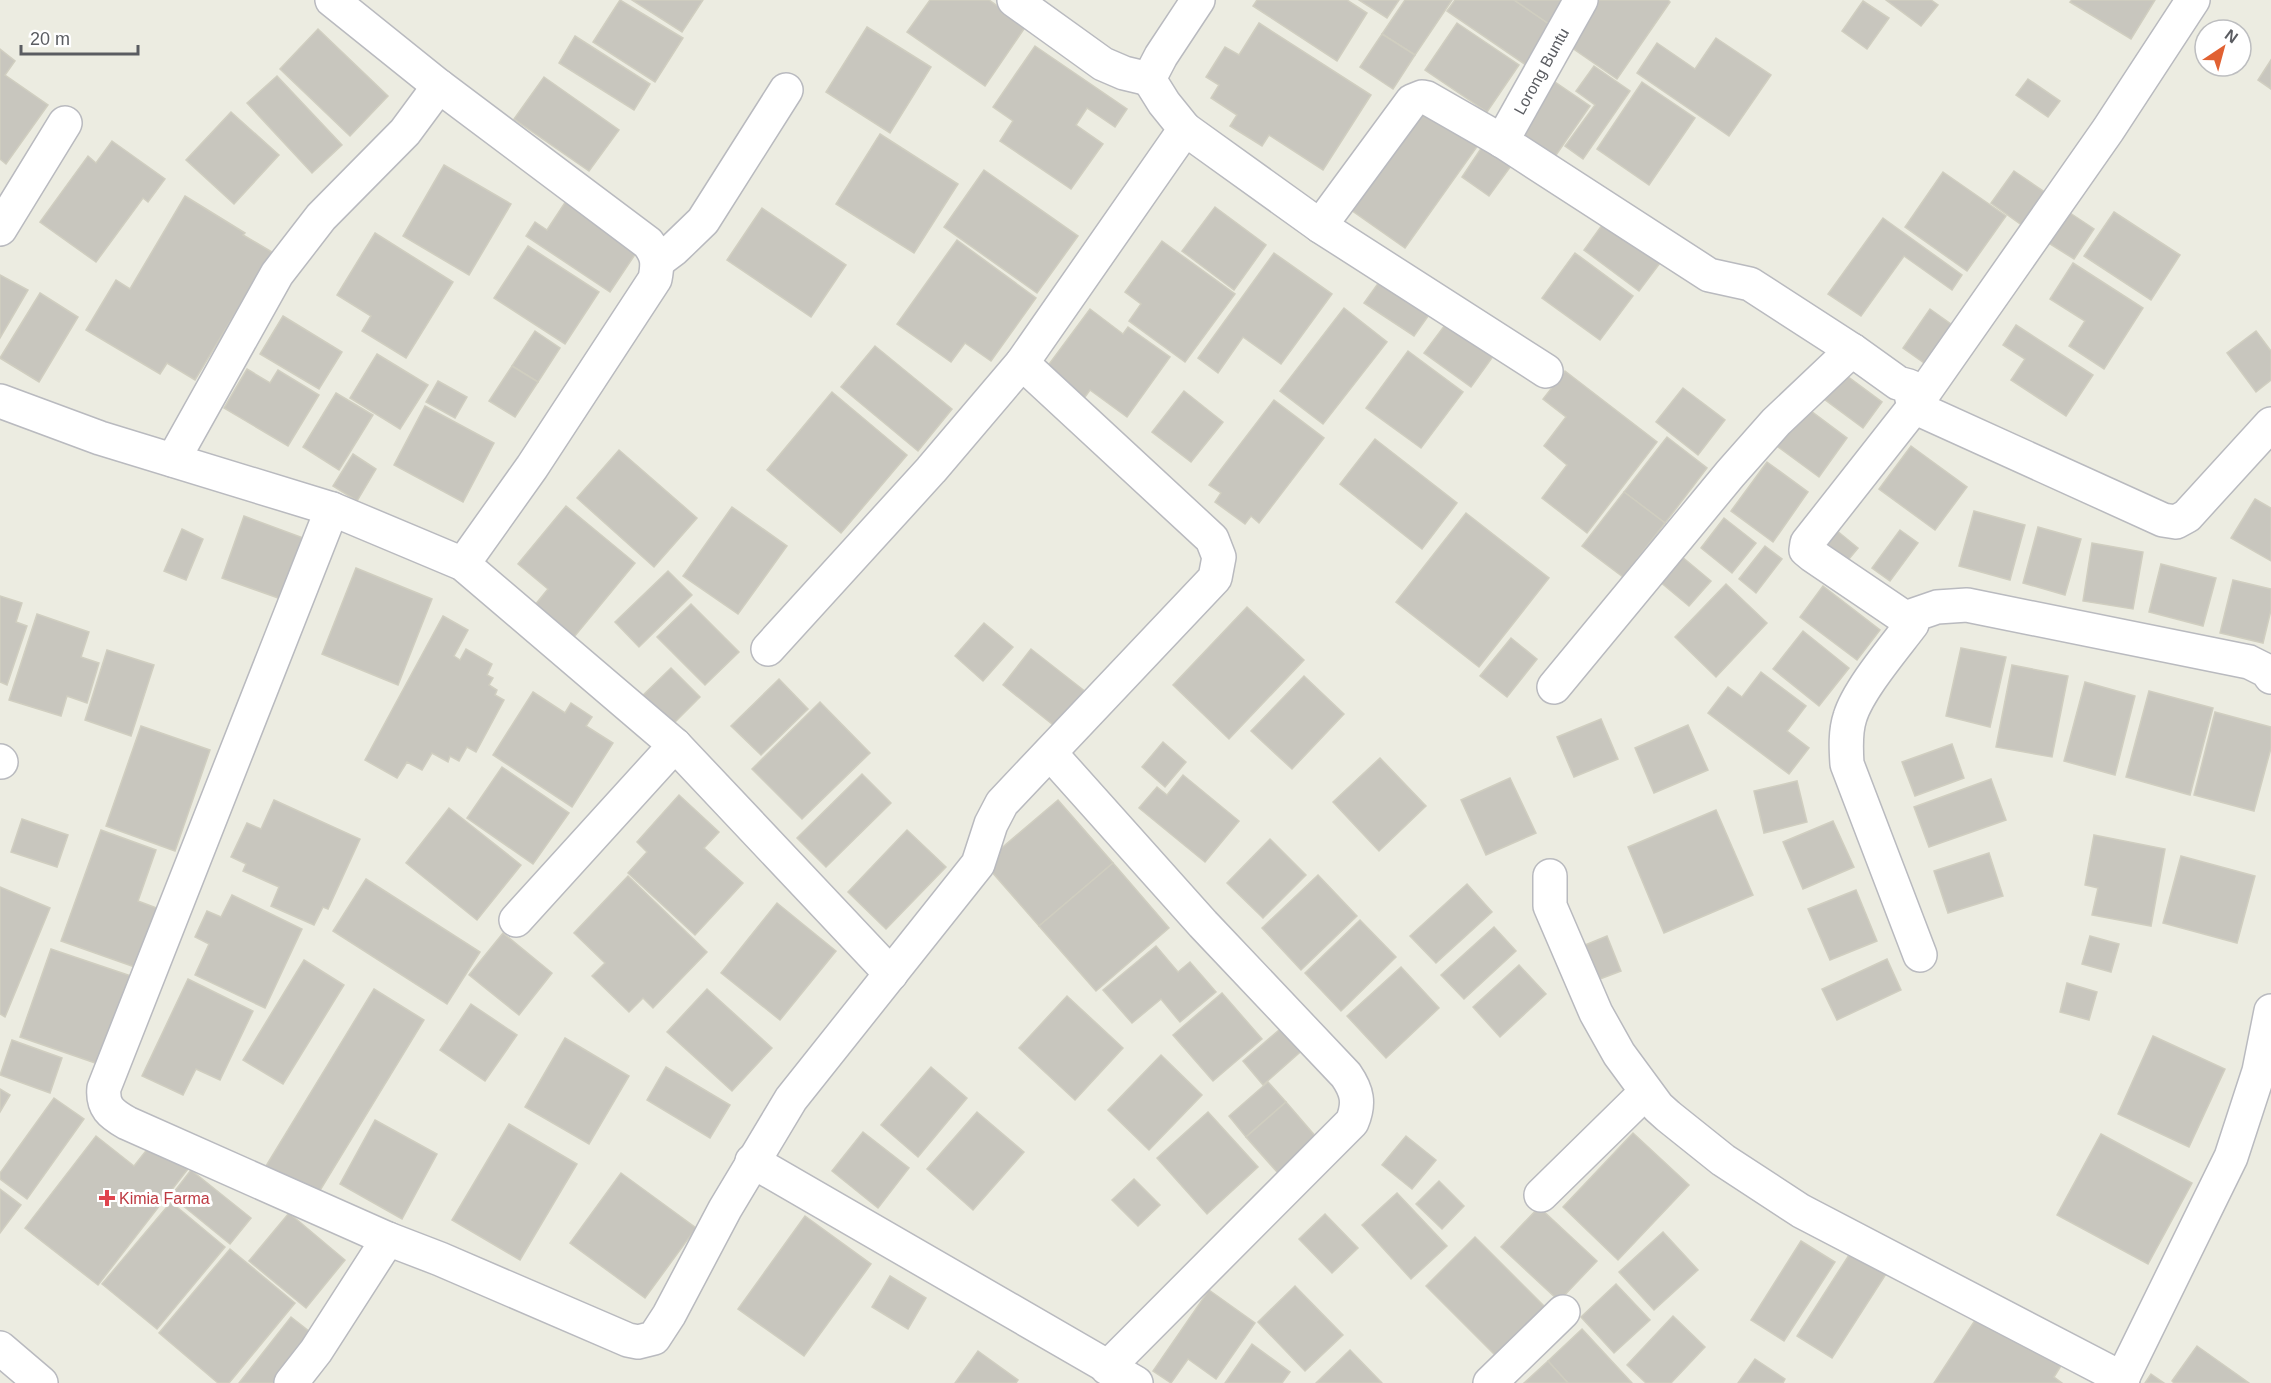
<svg xmlns="http://www.w3.org/2000/svg" width="2271" height="1383" viewBox="0 0 2271 1383" font-family="Helvetica,sans-serif">
  <style>
    .building { fill: #c8c6be; stroke: #d0cec0; stroke-width: 1.5 }
    .lines { fill: none; stroke-linecap: round; stroke-linejoin: round }
    .minor-casing { stroke: #b9babf; stroke-width: 36 }
    .tertiary-casing { stroke: #b9babf; stroke-width: 36 }
    .minor { stroke: #fff; stroke-width: 33 }
    .tertiary { stroke: #fff; stroke-width: 33 }
    .health-dot { fill: #e0444e; stroke: #fff; stroke-width: 2 }
    .labels { text-anchor: middle; stroke-width: 6; stroke-linejoin: round; paint-order: stroke }
    .street-label { font-size: 16px; fill: #5a5c61; stroke: #fff }
    .health-label { font-size: 16px; fill: #be3a42; stroke: #fff; text-anchor: start }
  </style>
  <rect width="100%" height="100%" fill="#ecece1"/>
  <g class="building">
    <polygon points="620,0 683,38 655,82 593,42"/>
    <polygon points="632,0 703,0 682,32"/>
    <polygon points="930,0 989,0 1026,26 985,86 907,32"/>
    <polygon points="1257,0 1347,0 1367,13 1337,61 1253,6"/>
    <polygon points="1359,0 1399,0 1387,18"/>
    <polygon points="1405,0 1452,0 1415,55 1382,34"/>
    <polygon points="1455,0 1514,0 1552,26 1526,65 1447,11"/>
    <polygon points="1514,0 1570,0 1552,26"/>
    <polygon points="1594,0 1668,0 1670,2 1617,79 1565,43"/>
    <polygon points="1886,0 1931,0 1938,5 1921,26"/>
    <polygon points="2072,0 2155,0 2131,39 2070,2"/>
    <polygon points="1863,1 1889,18 1867,49 1842,31"/>
    <polygon points="1259,23 1371,95 1323,170 1269,135 1262,146 1230,126 1237,115 1211,98 1219,85 1206,77 1225,47 1239,55"/>
    <polygon points="1457,23 1519,65 1487,112 1425,70"/>
    <polygon points="867,27 931,67 890,133 826,92"/>
    <polygon points="318,29 388,96 350,136 280,69"/>
    <polygon points="1382,34 1415,55 1393,89 1360,67"/>
    <polygon points="575,36 650,84 634,110 559,63"/>
    <polygon points="1716,38 1771,75 1729,136 1637,73 1657,43 1695,69"/>
    <polygon points="1035,46 1127,109 1115,127 1087,108 1076,125 1103,144 1071,189 1000,141 1013,121 993,107"/>
    <polygon points="0,49 15,61 5,75 48,105 6,164 0,159"/>
    <polygon points="2271,60 2271,89 2258,80"/>
    <polygon points="1594,66 1630,91 1583,159 1565,146 1595,105 1576,91"/>
    <polygon points="1536,69 1590,106 1554,158 1501,121"/>
    <polygon points="277,76 342,145 312,173 247,103"/>
    <polygon points="544,77 619,130 589,171 514,119"/>
    <polygon points="2028,79 2060,101 2048,117 2016,95"/>
    <polygon points="1642,82 1695,118 1649,185 1597,149"/>
    <polygon points="1409,91 1481,141 1405,248 1334,198"/>
    <polygon points="231,112 279,155 234,204 186,160"/>
    <polygon points="880,134 958,184 914,253 836,204"/>
    <polygon points="1490,135 1519,155 1489,196 1462,177"/>
    <polygon points="112,141 165,179 148,202 143,198 96,262 40,222 88,156 96,163"/>
    <polygon points="444,165 511,204 469,275 403,236"/>
    <polygon points="984,170 1078,236 1037,293 944,227"/>
    <polygon points="2014,171 2046,193 2023,226 1991,203"/>
    <polygon points="1943,172 2006,216 1967,271 1905,227"/>
    <polygon points="570,195 642,244 610,292 526,236 535,222 547,230"/>
    <polygon points="185,196 245,233 243,235 272,252 195,380 167,363 160,374 86,330 116,280 130,289"/>
    <polygon points="1215,207 1266,245 1234,290 1182,251"/>
    <polygon points="762,208 846,265 811,317 727,260"/>
    <polygon points="1613,210 1669,251 1639,291 1584,250"/>
    <polygon points="2067,211 2094,229 2074,259 2047,242"/>
    <polygon points="2114,212 2180,255 2151,300 2084,256"/>
    <polygon points="1883,218 1962,275 1952,290 1904,256 1861,316 1828,294"/>
    <polygon points="375,233 453,282 406,358 362,331 371,316 337,295"/>
    <polygon points="957,240 1036,298 991,361 965,343 951,362 897,324"/>
    <polygon points="1162,241 1235,294 1185,362 1129,321 1141,304 1125,292"/>
    <polygon points="528,246 599,292 565,344 494,298"/>
    <polygon points="1274,253 1332,294 1281,364 1243,337 1218,373 1198,358"/>
    <polygon points="1575,253 1633,296 1600,340 1542,298"/>
    <polygon points="2073,263 2143,308 2104,369 2069,346 2085,321 2050,299"/>
    <polygon points="0,275 28,290 0,338"/>
    <polygon points="1382,278 1431,312 1414,336 1364,303"/>
    <polygon points="40,293 78,317 39,382 0,358"/>
    <polygon points="1344,308 1387,342 1323,424 1280,391"/>
    <polygon points="1090,309 1123,334 1128,327 1170,357 1127,417 1090,390 1077,408 1038,379"/>
    <polygon points="1930,309 1955,327 1927,365 1903,348"/>
    <polygon points="283,316 342,352 319,389 260,354"/>
    <polygon points="1448,321 1494,355 1471,387 1424,353"/>
    <polygon points="2016,325 2093,375 2066,416 2011,380 2025,359 2003,345"/>
    <polygon points="535,331 560,348 538,382 512,366"/>
    <polygon points="2256,331 2271,351 2271,380 2256,392 2227,353"/>
    <polygon points="875,346 952,409 918,451 841,387"/>
    <polygon points="1408,351 1463,392 1421,448 1366,408"/>
    <polygon points="377,354 428,385 400,429 350,398"/>
    <polygon points="512,366 538,382 515,417 489,401"/>
    <polygon points="247,369 270,383 278,370 319,395 288,446 224,408"/>
    <polygon points="1839,370 1882,402 1863,428 1820,396"/>
    <polygon points="1565,371 1657,442 1587,533 1542,498 1567,465 1544,446 1566,417 1543,399"/>
    <polygon points="438,381 467,397 455,418 426,402"/>
    <polygon points="1683,388 1725,420 1698,455 1656,422"/>
    <polygon points="1184,391 1223,422 1191,462 1152,432"/>
    <polygon points="832,392 907,455 841,533 767,470"/>
    <polygon points="336,393 373,415 339,470 303,447"/>
    <polygon points="1274,400 1324,438 1259,523 1251,516 1245,524 1215,502 1221,493 1209,485"/>
    <polygon points="1803,405 1847,438 1819,477 1774,444"/>
    <polygon points="425,406 494,443 463,502 394,465"/>
    <polygon points="1667,437 1707,468 1665,523 1624,492"/>
    <polygon points="1375,439 1457,503 1422,549 1340,484"/>
    <polygon points="1911,446 1967,487 1935,530 1879,489"/>
    <polygon points="619,450 697,518 654,567 577,498"/>
    <polygon points="353,454 376,469 357,501 333,486"/>
    <polygon points="1767,462 1808,492 1773,542 1731,511"/>
    <polygon points="1624,492 1665,523 1623,577 1582,546"/>
    <polygon points="2255,499 2271,508 2271,561 2231,538"/>
    <polygon points="566,506 635,563 574,637 535,605 548,589 518,564"/>
    <polygon points="732,507 787,546 738,614 683,576"/>
    <polygon points="1974,511 2025,525 2010,580 1959,566"/>
    <polygon points="1466,513 1549,578 1479,667 1396,602"/>
    <polygon points="244,516 303,538 281,599 222,578"/>
    <polygon points="1724,518 1756,543 1732,573 1701,548"/>
    <polygon points="2038,527 2081,539 2065,595 2023,583"/>
    <polygon points="182,529 203,539 186,580 164,571"/>
    <polygon points="1836,530 1858,548 1844,565 1822,547"/>
    <polygon points="1900,530 1918,543 1890,581 1872,568"/>
    <polygon points="2092,543 2143,552 2133,609 2083,601"/>
    <polygon points="1765,546 1782,559 1756,593 1739,579"/>
    <polygon points="1675,551 1711,581 1689,606 1653,576"/>
    <polygon points="2161,564 2216,578 2203,626 2149,612"/>
    <polygon points="356,568 432,599 398,685 322,654"/>
    <polygon points="668,571 692,595 639,647 615,622"/>
    <polygon points="2233,580 2271,589 2271,610 2263,643 2220,633"/>
    <polygon points="1726,584 1767,623 1716,677 1675,637"/>
    <polygon points="1823,586 1880,630 1857,660 1800,617"/>
    <polygon points="0,596 22,603 16,622 27,626 7,685 0,682"/>
    <polygon points="691,604 739,652 705,685 657,637"/>
    <polygon points="1247,607 1304,660 1229,739 1173,685"/>
    <polygon points="37,614 89,632 81,657 99,663 87,703 67,696 61,716 9,700"/>
    <polygon points="443,616 468,630 454,656 460,660 466,649 492,664 487,675 493,678 489,685 497,690 495,695 504,700 476,752 467,747 459,761 450,756 448,762 432,753 422,770 407,762 397,778 365,760"/>
    <polygon points="984,623 1013,647 983,681 955,656"/>
    <polygon points="1803,631 1849,668 1819,706 1773,669"/>
    <polygon points="1511,638 1537,659 1507,697 1480,676"/>
    <polygon points="1961,648 2006,657 1990,727 1946,716"/>
    <polygon points="1031,649 1086,692 1057,728 1003,685"/>
    <polygon points="107,650 154,665 131,736 85,720"/>
    <polygon points="2012,665 2068,676 2052,757 1996,747"/>
    <polygon points="671,668 700,697 668,729 638,700"/>
    <polygon points="1761,672 1806,706 1787,731 1809,748 1789,774 1708,713 1728,687 1742,697"/>
    <polygon points="1304,676 1344,714 1292,769 1251,731"/>
    <polygon points="779,679 808,709 761,755 731,726"/>
    <polygon points="2085,682 2135,696 2115,775 2064,761"/>
    <polygon points="2149,691 2213,708 2190,795 2126,777"/>
    <polygon points="533,692 565,713 571,703 592,717 586,726 613,743 572,807 493,755"/>
    <polygon points="820,702 870,753 802,819 752,769"/>
    <polygon points="2215,712 2271,727 2271,748 2254,811 2194,795"/>
    <polygon points="1601,719 1618,759 1574,777 1557,737"/>
    <polygon points="1688,725 1708,770 1654,793 1635,748"/>
    <polygon points="141,726 210,750 175,851 106,826"/>
    <polygon points="1163,742 1186,762 1165,787 1142,767"/>
    <polygon points="1952,744 1964,778 1915,796 1902,762"/>
    <polygon points="1380,758 1426,806 1379,851 1333,802"/>
    <polygon points="502,767 569,813 533,864 467,818"/>
    <polygon points="862,774 891,803 826,867 797,838"/>
    <polygon points="1183,775 1239,821 1205,862 1139,808 1157,787 1167,795"/>
    <polygon points="1510,778 1536,833 1486,855 1461,800"/>
    <polygon points="1991,779 2006,820 1929,847 1914,807"/>
    <polygon points="1797,781 1807,822 1764,833 1754,791"/>
    <polygon points="679,795 719,832 704,848 743,883 695,935 628,873 647,852 637,842"/>
    <polygon points="274,800 360,839 328,909 323,907 314,925 271,906 279,887 243,871 246,864 231,857 247,823 261,829"/>
    <polygon points="1058,800 1113,863 1039,926 984,863"/>
    <polygon points="449,808 521,865 477,920 406,863"/>
    <polygon points="1716,810 1753,895 1664,933 1628,847"/>
    <polygon points="22,819 68,835 57,867 11,852"/>
    <polygon points="1833,821 1854,867 1803,889 1783,842"/>
    <polygon points="101,830 156,850 138,901 167,912 146,971 61,941"/>
    <polygon points="907,830 946,867 886,929 848,892"/>
    <polygon points="2094,835 2165,849 2151,926 2092,915 2098,888 2085,885"/>
    <polygon points="1270,839 1306,875 1263,918 1227,883"/>
    <polygon points="1989,853 2003,896 1948,913 1934,871"/>
    <polygon points="2181,856 2255,876 2237,943 2163,923"/>
    <polygon points="1113,863 1169,928 1096,991 1039,926"/>
    <polygon points="1318,875 1357,916 1301,970 1262,928"/>
    <polygon points="628,876 707,952 653,1008 643,998 629,1012 592,976 605,963 574,933"/>
    <polygon points="366,879 480,952 447,1004 333,931"/>
    <polygon points="1467,884 1492,912 1436,963 1410,936"/>
    <polygon points="0,887 50,908 5,1017 0,1014"/>
    <polygon points="1856,890 1877,941 1830,960 1808,909"/>
    <polygon points="232,895 302,929 265,1008 195,975 209,944 195,937 207,911 221,917"/>
    <polygon points="777,903 836,951 780,1020 721,973"/>
    <polygon points="1360,920 1396,957 1341,1011 1305,973"/>
    <polygon points="1494,927 1516,951 1464,999 1441,975"/>
    <polygon points="503,933 552,973 519,1015 469,975"/>
    <polygon points="1607,936 1621,971 1592,982 1578,948"/>
    <polygon points="2090,936 2119,944 2111,972 2082,964"/>
    <polygon points="1156,946 1178,972 1190,962 1216,992 1180,1022 1161,999 1132,1023 1103,990"/>
    <polygon points="51,949 131,976 101,1065 20,1037"/>
    <polygon points="1887,959 1901,990 1837,1020 1822,989"/>
    <polygon points="304,960 344,985 283,1084 243,1060"/>
    <polygon points="1519,965 1546,994 1500,1037 1473,1007"/>
    <polygon points="1401,967 1439,1008 1386,1058 1347,1016"/>
    <polygon points="188,979 253,1011 220,1080 196,1069 183,1095 142,1076"/>
    <polygon points="2067,983 2097,992 2089,1020 2060,1012"/>
    <polygon points="374,989 424,1020 316,1197 266,1166"/>
    <polygon points="707,989 772,1048 732,1091 667,1032"/>
    <polygon points="1222,993 1262,1039 1213,1081 1173,1035"/>
    <polygon points="1067,996 1123,1048 1075,1100 1019,1048"/>
    <polygon points="471,1004 517,1035 485,1081 440,1050"/>
    <polygon points="1286,1024 1306,1047 1263,1085 1243,1061"/>
    <polygon points="2153,1036 2225,1069 2189,1147 2118,1114"/>
    <polygon points="565,1038 629,1076 589,1144 525,1107"/>
    <polygon points="12,1040 62,1058 50,1093 0,1075"/>
    <polygon points="1161,1055 1202,1095 1149,1150 1108,1110"/>
    <polygon points="666,1067 730,1105 710,1138 647,1100"/>
    <polygon points="931,1067 967,1098 918,1157 881,1125"/>
    <polygon points="1268,1082 1286,1102 1246,1137 1229,1116"/>
    <polygon points="0,1089 10,1095 0,1112"/>
    <polygon points="54,1098 84,1119 27,1199 0,1179 0,1173"/>
    <polygon points="1286,1102 1317,1138 1278,1173 1246,1137"/>
    <polygon points="977,1112 1024,1152 973,1210 927,1169"/>
    <polygon points="1208,1112 1258,1167 1207,1214 1157,1158"/>
    <polygon points="375,1120 437,1154 402,1219 340,1184"/>
    <polygon points="509,1124 577,1164 520,1260 452,1220"/>
    <polygon points="863,1132 909,1168 878,1208 832,1171"/>
    <polygon points="1633,1133 1689,1185 1618,1260 1563,1207"/>
    <polygon points="2101,1134 2192,1183 2148,1264 2057,1215"/>
    <polygon points="96,1136 134,1166 153,1142 188,1169 98,1285 25,1228"/>
    <polygon points="1406,1136 1436,1160 1412,1189 1382,1165"/>
    <polygon points="191,1170 251,1218 230,1244 171,1196"/>
    <polygon points="621,1173 696,1228 645,1298 570,1243"/>
    <polygon points="1134,1179 1160,1205 1138,1226 1112,1200"/>
    <polygon points="1439,1181 1464,1206 1442,1229 1416,1204"/>
    <polygon points="0,1189 21,1205 0,1233"/>
    <polygon points="1397,1193 1447,1246 1411,1279 1362,1225"/>
    <polygon points="171,1202 225,1247 157,1329 102,1284"/>
    <polygon points="1539,1207 1597,1261 1559,1301 1501,1247"/>
    <polygon points="289,1213 345,1260 306,1308 249,1261"/>
    <polygon points="1325,1214 1358,1248 1332,1273 1299,1239"/>
    <polygon points="805,1216 871,1264 804,1356 738,1309"/>
    <polygon points="1663,1232 1698,1270 1654,1310 1619,1272"/>
    <polygon points="1475,1237 1546,1308 1497,1357 1426,1286"/>
    <polygon points="1801,1241 1835,1262 1784,1341 1751,1320"/>
    <polygon points="230,1249 295,1303 229,1383 218,1383 159,1333"/>
    <polygon points="1851,1252 1886,1274 1832,1358 1797,1336"/>
    <polygon points="890,1276 926,1298 908,1329 872,1307"/>
    <polygon points="1616,1284 1650,1320 1614,1353 1581,1317"/>
    <polygon points="1295,1286 1343,1335 1305,1371 1258,1322"/>
    <polygon points="1209,1290 1255,1323 1216,1379 1188,1359 1171,1383 1153,1371"/>
    <polygon points="1983,1308 2064,1361 2054,1377 2062,1383 1934,1383"/>
    <polygon points="1673,1316 1705,1347 1671,1383 1646,1383 1627,1365"/>
    <polygon points="291,1317 315,1336 279,1383 239,1383"/>
    <polygon points="1582,1329 1632,1383 1568,1383 1548,1361"/>
    <polygon points="1252,1344 1290,1372 1282,1383 1225,1383"/>
    <polygon points="2197,1346 2249,1383 2174,1383 2172,1381"/>
    <polygon points="1350,1350 1382,1383 1316,1383"/>
    <polygon points="978,1351 1018,1380 1016,1383 955,1383"/>
    <polygon points="1755,1359 1785,1379 1783,1383 1738,1383"/>
    <polygon points="1548,1361 1568,1383 1524,1383"/>
    <polygon points="2151,1374 2164,1383 2145,1383"/>
  </g>
  <g class="lines">
    <defs>
      <g id="minor">
        <path d="M 332,0 L 439,86 L 648,243 C 658,256 658,263 655,279 L 532,467 L 463,564"/>
        <polyline points="1014,0 1103,64 1124,73 1149,79"/>
        <polyline points="1185,129 1320,226 1546,371"/>
        <polyline points="1502,141 1581,0"/>
        <polyline points="1320,226 1412,101 1422,97 1427,98 1502,141 1709,275 1750,284 1852,350 1898,383 1909,386 1914,407"/>
        <polyline points="0,229 65,123"/>
        <polyline points="658,261 674,249 703,221 786,90"/>
        <polyline points="0,401 100,438 332,509 463,564 675,745 891,974"/>
        <polyline points="1914,407 2163,520 2176,522 2187,516 2271,424"/>
        <polyline points="173,460 277,274 321,217 405,132 439,86"/>
        <path d="M 332,509 L 104,1088 C 102,1107 111,1114 127,1123 L 388,1239"/>
        <polyline points="1905,618 1812,555 1806,550 1807,543 1914,407 2108,130 2193,0"/>
        <polyline points="768,649 931,470 1022,363"/>
        <polyline points="1554,687 1730,474 1776,422 1852,350"/>
        <path d="M 1050,753 L 1203,924 L 1346,1075 C 1357,1091 1360,1103 1352,1122 L 1107,1368"/>
        <polyline points="0,761 1,762"/>
        <polyline points="1550,876 1550,906 1596,1013 1619,1054 1658,1107 1668,1116 1723,1160 1801,1211 2123,1379"/>
        <polyline points="516,920 675,745"/>
        <path d="M 1920,955 L 1847,764 C 1846,749 1845,732 1850,717 C 1858,690 1894,648 1912,624 L 1905,618 L 1937,607 L 1967,605 L 2249,662 L 2267,671 L 2271,677"/>
        <polyline points="752,1161 1136,1383"/>
        <polyline points="1541,1195 1646,1092"/>
        <polyline points="291,1383 316,1351 388,1239 440,1259 628,1340 638,1342 654,1338 669,1315 725,1209 791,1099 978,864 991,824 1002,803 1215,578 1219,557 1212,539 1022,363 1185,129 1164,103 1149,79 1161,56 1198,0"/>
        <polyline points="1490,1383 1563,1312"/>
        <polyline points="2120,1383 2231,1157 2259,1071 2271,1011"/>
      </g>
      <polyline id="tertiary" points="0,1348 41,1383"/>
    </defs>
    <use href="#minor" class="minor-casing"/>
    <use href="#tertiary" class="tertiary-casing"/>
    <use href="#minor" class="minor"/>
    <use href="#tertiary" class="tertiary"/>
  </g>
  <path class="health-dot" d="M104 1189h6v6h6v6h-6v6h-6v-6h-6v-6h6z"/>
  <g class="labels">
    <g class="street-label">
      <text transform="translate(1541 71) rotate(-61)" y="6">Lorong Buntu</text>
    </g>
    <g class="health-label">
      <text x="119" y="1204">Kimia Farma</text>
    </g>
  </g>
  <g transform="translate(2223 48) rotate(36)"><circle r="28" fill="#ffffff" stroke="#bdbec0" stroke-width="1.5"/>
  <path d="M0-4.5L10 22L0 15L-10 22Z" fill="#e16132"/>
  <text y="-9" font-size="16" font-weight="bold" text-anchor="middle" fill="#5a5c61">N</text>
  </g>
  <path d="M21 45v9h117v-9" fill="none" stroke="#5a5c61" stroke-width="3"/>
  <text x="30" y="45" font-size="18" fill="#5a5c61" stroke="#ffffff" stroke-width="4.5" paint-order="stroke">20 m</text>
</svg>
